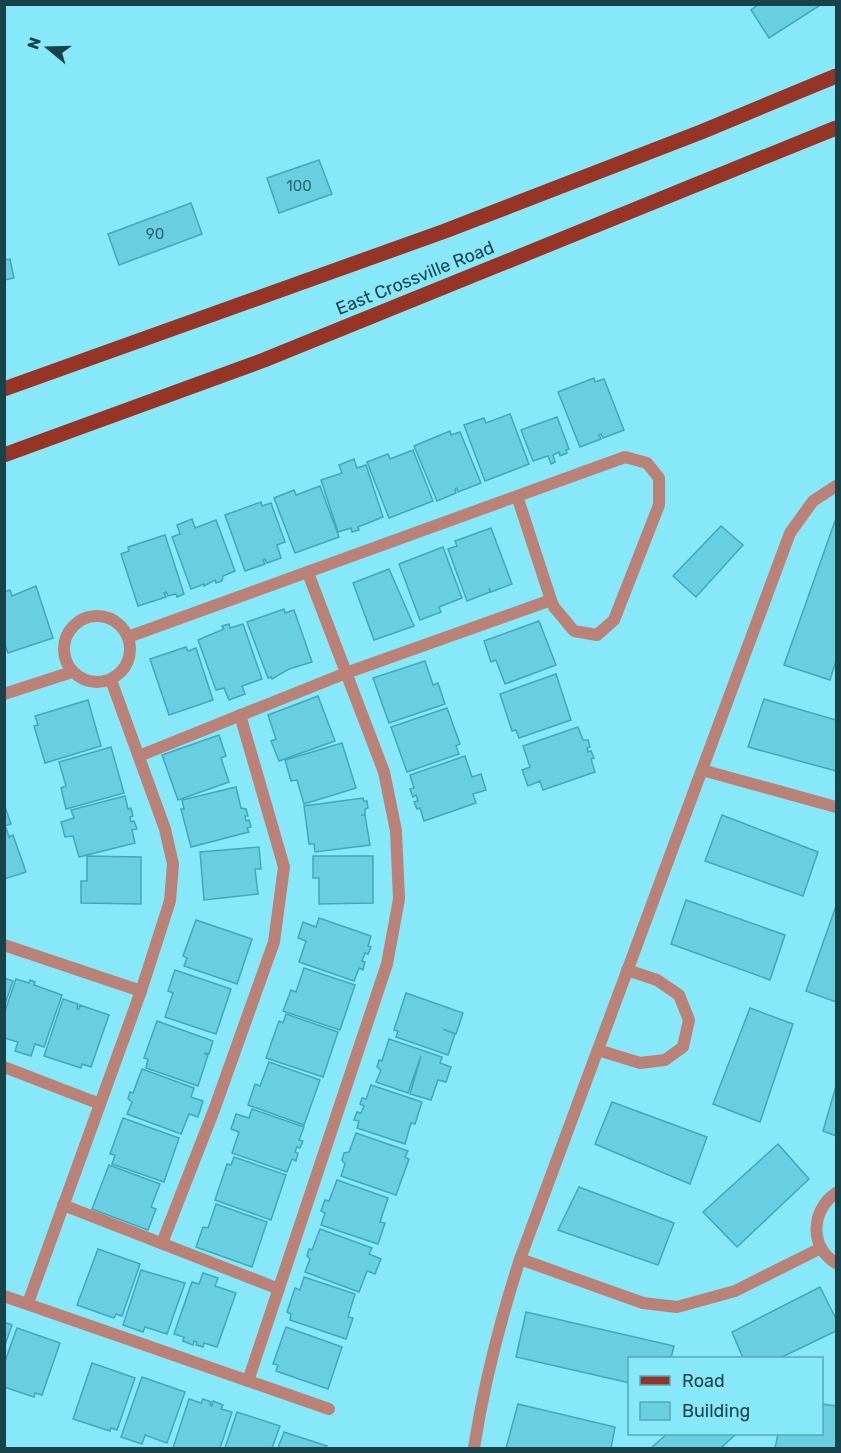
<svg xmlns="http://www.w3.org/2000/svg" width="841" height="1453" viewBox="0 0 841 1453" font-family="Rubik,sans-serif">
  <style>
    .building { fill: #68cee1; stroke: #42a7b9; stroke-width: 1.5 }
    .lines { fill: none; stroke-linecap: round; stroke-linejoin: round }
    .lane { stroke: #ba8277; stroke-width: 12 }
    .street { stroke: #ba8277; stroke-width: 12 }
    .primary { stroke: #963425; stroke-width: 15 }
    .labels { text-anchor: middle; stroke-width: 5; stroke-linejoin: round; paint-order: stroke }
    .number-label { font-size: 15px; fill: #2d6670 }
    .street-label { font-size: 18px; fill: #19434a; stroke: #87e8fa }
  </style>
  <rect width="100%" height="100%" fill="#87e8fa"/>
  <g class="building">
    <polygon points="759,4 822,4 769,38 751,10"/>
    <polygon points="319,160 332,194 279,213 267,178"/>
    <polygon points="191,203 202,234 119,265 108,234"/>
    <polygon points="10,259 14,278 4,280 4,260"/>
    <polygon points="594,378 595,382 604,379 624,430 603,438 601,434 599,435 601,439 580,447 558,392"/>
    <polygon points="510,414 529,464 485,481 464,425 484,418 486,423"/>
    <polygon points="557,417 569,449 566,450 567,453 560,456 559,452 553,455 555,462 551,464 548,456 533,461 521,430"/>
    <polygon points="450,431 451,435 460,432 481,483 458,492 457,488 455,489 456,493 437,501 414,446"/>
    <polygon points="413,450 433,501 389,518 367,462 388,454 390,459"/>
    <polygon points="354,459 357,468 366,465 383,517 358,527 359,530 352,532 351,528 338,532 321,480 342,473 339,465"/>
    <polygon points="320,486 339,537 295,553 274,498 294,490 296,495"/>
    <polygon points="261,502 262,506 271,503 285,542 277,545 281,558 267,563 265,559 263,560 265,564 245,571 225,515"/>
    <polygon points="192,519 195,528 216,520 235,571 223,576 222,581 216,583 215,580 204,586 204,584 191,589 172,537 180,534 177,525"/>
    <polygon points="835,521 836,521 836,661 830,680 784,665"/>
    <polygon points="721,526 743,545 696,597 673,576"/>
    <polygon points="491,528 512,584 491,592 489,588 490,592 467,601 448,549 457,546 455,541"/>
    <polygon points="165,535 184,594 177,597 176,594 168,596 166,592 164,593 166,597 138,606 121,554 129,551 128,547"/>
    <polygon points="443,547 462,598 439,607 441,612 420,620 399,564"/>
    <polygon points="389,569 414,626 374,640 353,583"/>
    <polygon points="36,586 53,638 8,653 4,642 4,592 10,590 12,596"/>
    <polygon points="284,609 285,613 294,610 312,662 289,669 272,679 271,677 268,678 247,622"/>
    <polygon points="539,621 556,665 505,684 496,660 491,662 484,641"/>
    <polygon points="229,624 230,628 243,624 262,679 242,686 245,694 229,700 224,688 216,690 198,640 224,629 222,626"/>
    <polygon points="186,647 188,651 196,648 213,700 169,715 150,659"/>
    <polygon points="425,661 433,685 438,683 445,704 389,723 373,678"/>
    <polygon points="556,674 571,720 519,738 516,730 512,731 500,694"/>
    <polygon points="318,696 335,741 279,761 271,741 276,739 268,715"/>
    <polygon points="764,699 836,720 836,771 748,747"/>
    <polygon points="88,700 101,746 45,763 34,726 38,725 35,716"/>
    <polygon points="447,708 460,744 456,746 459,754 407,772 391,727"/>
    <polygon points="578,727 583,740 588,740 590,747 587,748 588,752 591,751 594,758 591,759 595,772 543,790 540,781 528,786 522,770 530,767 523,746"/>
    <polygon points="219,735 226,756 221,758 229,782 178,800 162,755"/>
    <polygon points="342,743 356,788 304,804 297,780 291,781 285,760"/>
    <polygon points="111,747 124,793 66,809 61,788 66,786 59,762"/>
    <polygon points="465,756 472,777 481,774 486,790 473,794 476,803 424,821 420,808 417,809 414,802 418,801 416,795 413,797 410,789 414,788 410,775"/>
    <polygon points="236,787 241,808 246,809 248,816 245,816 246,821 249,820 251,827 247,828 249,832 191,847 181,809 184,809 182,800"/>
    <polygon points="125,796 128,809 131,808 133,816 130,817 131,822 134,821 137,829 132,830 135,843 79,857 73,836 65,837 61,822 74,818 71,810"/>
    <polygon points="363,798 364,801 367,801 368,808 365,809 365,815 361,815 365,815 370,845 315,852 314,844 309,844 304,806"/>
    <polygon points="4,804 11,824 4,826"/>
    <polygon points="722,815 818,852 803,896 705,861"/>
    <polygon points="6,828 9,837 13,835 26,872 4,879 4,829"/>
    <polygon points="259,847 261,869 255,869 258,894 204,900 200,852"/>
    <polygon points="87,856 141,857 141,904 81,903 81,881 87,881"/>
    <polygon points="313,856 373,856 373,903 319,904 319,878 313,878"/>
    <polygon points="686,900 785,935 770,980 671,944"/>
    <polygon points="836,906 836,1002 806,991"/>
    <polygon points="319,918 371,936 368,946 371,947 368,954 365,953 362,961 365,962 363,970 359,968 354,981 299,962 306,941 298,938 303,922 316,927"/>
    <polygon points="196,920 252,939 237,984 184,966 187,958 183,956"/>
    <polygon points="304,968 355,985 340,1030 283,1011 291,990 296,992"/>
    <polygon points="175,970 231,989 216,1034 165,1017 173,993 168,991"/>
    <polygon points="4,978 13,981 4,1007"/>
    <polygon points="16,979 29,983 30,980 35,982 34,985 62,995 44,1047 35,1044 31,1056 15,1051 18,1042 4,1038 4,1014"/>
    <polygon points="406,993 463,1013 456,1034 443,1029 455,1034 448,1055 396,1037 398,1031 394,1030"/>
    <polygon points="63,999 78,1004 77,1009 79,1009 80,1005 109,1015 91,1067 82,1064 81,1068 44,1056"/>
    <polygon points="750,1008 793,1024 760,1122 713,1104"/>
    <polygon points="286,1014 338,1032 323,1077 266,1058 279,1021 283,1023"/>
    <polygon points="157,1021 213,1041 209,1054 204,1053 208,1055 198,1086 146,1068 148,1059 144,1058"/>
    <polygon points="389,1039 442,1057 440,1063 451,1067 446,1082 438,1080 431,1100 410,1094 421,1056 408,1093 376,1082 381,1070 377,1067 379,1060 382,1061"/>
    <polygon points="269,1062 320,1080 304,1125 248,1105 255,1084 260,1086"/>
    <polygon points="142,1069 194,1088 191,1097 203,1101 198,1117 189,1114 181,1134 127,1114 132,1102 128,1099 130,1092 133,1093"/>
    <polygon points="371,1085 422,1102 415,1124 411,1123 405,1144 357,1128 359,1121 354,1120 357,1112 361,1113 364,1106 360,1104 362,1098 366,1099"/>
    <polygon points="836,1086 836,1136 823,1131"/>
    <polygon points="612,1102 707,1137 690,1184 595,1144"/>
    <polygon points="252,1109 304,1127 299,1140 303,1141 300,1148 297,1147 295,1152 298,1153 296,1161 292,1159 287,1172 232,1153 239,1132 231,1129 236,1114 249,1118"/>
    <polygon points="123,1118 179,1138 164,1182 112,1164 115,1155 110,1154"/>
    <polygon points="356,1133 408,1151 405,1157 409,1159 396,1195 341,1176 345,1164 342,1160 344,1153 349,1152"/>
    <polygon points="778,1144 809,1179 737,1247 703,1212"/>
    <polygon points="234,1157 286,1175 271,1220 215,1200 227,1164 231,1165"/>
    <polygon points="109,1165 160,1184 151,1207 156,1209 148,1230 92,1209"/>
    <polygon points="337,1180 388,1198 380,1222 385,1223 378,1244 321,1225 325,1213 321,1211 325,1200 329,1201"/>
    <polygon points="579,1187 674,1223 658,1265 558,1230"/>
    <polygon points="216,1204 267,1222 252,1267 196,1247 203,1227 208,1228"/>
    <polygon points="320,1229 372,1248 369,1254 381,1259 375,1274 367,1271 359,1292 305,1272 310,1259 307,1256 309,1249 312,1250"/>
    <polygon points="98,1249 140,1264 122,1316 116,1314 114,1318 77,1305"/>
    <polygon points="141,1270 185,1283 167,1334 145,1327 143,1332 123,1325"/>
    <polygon points="203,1273 218,1278 215,1286 236,1293 217,1347 204,1343 203,1347 196,1345 197,1342 194,1341 193,1345 183,1341 184,1337 174,1334 192,1282 199,1284"/>
    <polygon points="304,1277 355,1294 348,1317 353,1318 346,1339 290,1320 291,1314 287,1312 295,1288 300,1290"/>
    <polygon points="820,1287 836,1319 836,1331 780,1358 743,1358 732,1332"/>
    <polygon points="526,1312 674,1346 671,1358 630,1358 630,1383 516,1357"/>
    <polygon points="4,1322 12,1325 4,1348"/>
    <polygon points="286,1327 342,1347 328,1389 276,1371 278,1365 273,1364"/>
    <polygon points="17,1328 60,1343 42,1395 35,1393 34,1397 4,1387 4,1364"/>
    <polygon points="92,1363 135,1378 117,1430 111,1428 110,1431 73,1419"/>
    <polygon points="142,1377 185,1392 167,1443 145,1435 142,1444 121,1437"/>
    <polygon points="189,1399 201,1403 203,1399 211,1402 210,1405 212,1406 213,1401 223,1405 221,1409 232,1412 220,1448 173,1448"/>
    <polygon points="518,1404 615,1427 611,1448 506,1448"/>
    <polygon points="822,1404 836,1406 836,1448 775,1448 778,1434 822,1434"/>
    <polygon points="237,1412 280,1426 272,1448 225,1448"/>
    <polygon points="284,1432 327,1446 326,1448 278,1448"/>
    <polygon points="667,1434 736,1434 721,1448 651,1448"/>
  </g>
  <g class="lines">
    <g class="lane">
      <polyline points="139,756 346,673 551,600"/>
      <polyline points="4,1067 100,1104"/>
      <polyline points="63,1205 279,1289"/>
      <polyline points="162,1243 214,1110 274,942 284,867 240,715"/>
    </g>
    <g class="street">
      <circle cx="97" cy="649" r="33"/>
      <polyline points="128,637 625,457 647,463 659,478 659,505 614,620 597,635 574,631 554,607 551,600 517,496"/>
      <polyline points="4,694 72,672"/>
      <polyline points="702,770 836,807"/>
      <polyline points="4,945 141,991"/>
      <polyline points="598,1050 640,1063 665,1060 683,1047 689,1020 679,995 657,980 627,970"/>
      <path d="M 836,1193 C 811,1210 809,1247 836,1263"/>
      <polyline points="520,1259 643,1303 677,1307 735,1291 821,1248"/>
      <polyline points="4,1296 329,1409"/>
      <polyline points="28,1303 141,991 170,901 173,864 165,829 111,680"/>
      <polyline points="248,1381 387,964 399,899 396,831 384,772 308,573"/>
      <path d="M 474,1448 C 484,1384 500,1321 520,1259 L 790,533 L 813,501 L 836,486"/>
    </g>
    <g class="primary">
      <polyline points="4,389 445,231 701,132 836,76"/>
      <polyline points="4,455 264,360 836,128"/>
    </g>
  </g>
  <g class="labels">
    <g class="number-label">
      <text x="299" y="191">100</text>
      <text x="155" y="239">90</text>
    </g>
    <g class="street-label">
      <text transform="translate(415 278) rotate(-22)" y="6">East Crossville Road</text>
    </g>
  </g>
  <rect width="841" height="1453" fill="none" stroke="#19434a" stroke-width="12"/>
  <rect x="628" y="1357" width="195" height="78" fill="#87e8fa" stroke="#5ba6b4" stroke-width="1.5"/>
  <rect x="640" y="1376" width="30" height="9" fill="#963425" stroke="#5ba6b4" stroke-width="1.5"/>
  <text x="682" y="1387" font-size="18" fill="#19434a">Road</text>
  <rect x="640" y="1402" width="30" height="18" fill="#68cee1" stroke="#5ba6b4" stroke-width="1.5"/>
  <text x="682" y="1417" font-size="18" fill="#19434a">Building</text>
  <g transform="translate(48 48) rotate(289)" stroke="#87e8fa" stroke-width="4.5" paint-order="stroke">
  <path d="M0-4.5L10 22L0 15L-10 22Z" fill="#19434a"/>
  <text y="-9" font-size="16" font-weight="bold" text-anchor="middle" fill="#19434a">N</text>
  </g>
</svg>
